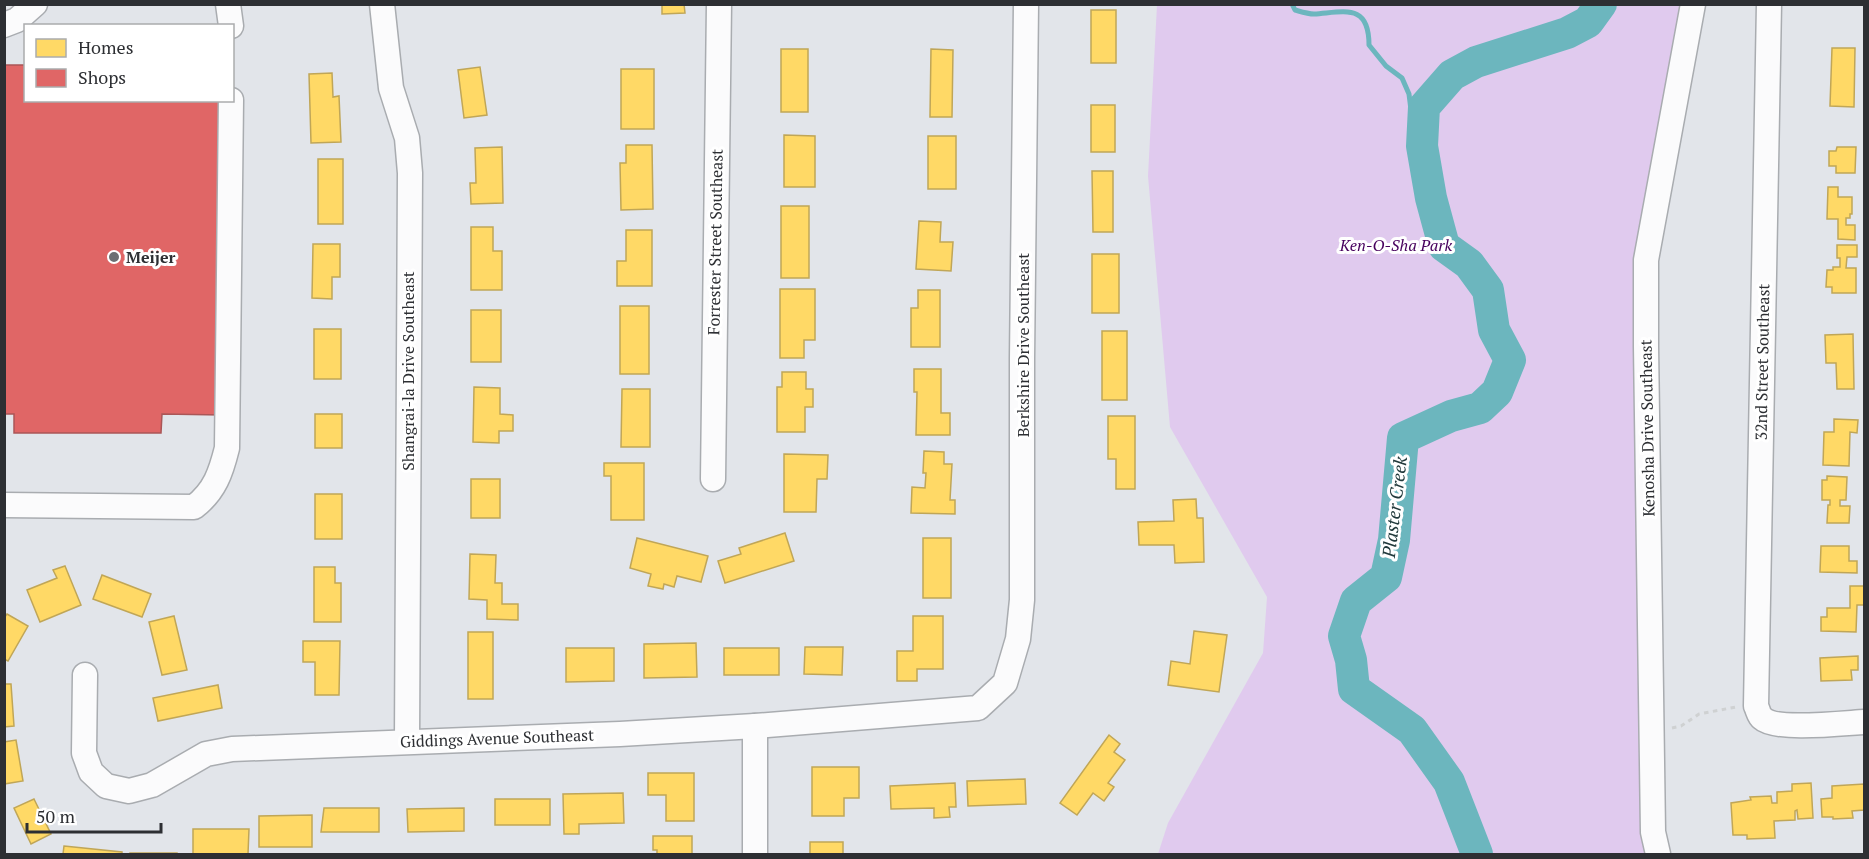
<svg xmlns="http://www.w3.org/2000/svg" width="1869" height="859" viewBox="0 0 1869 859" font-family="'PT Serif',serif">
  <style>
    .green { fill: #e0caee }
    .homes { fill: #ffd966; stroke: #c0a657; stroke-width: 1.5 }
    .shops { fill: #e06666; stroke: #aa5657; stroke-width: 1.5 }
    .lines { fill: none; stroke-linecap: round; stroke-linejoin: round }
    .stream { stroke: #6cb6be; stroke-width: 5 }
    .river { stroke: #6cb6be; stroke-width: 32 }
    .minor-casing { stroke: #a9acb0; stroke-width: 27 }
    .path { stroke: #cfd1d2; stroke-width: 3; stroke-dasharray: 4.5 4.5; stroke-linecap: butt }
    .minor { stroke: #fbfbfc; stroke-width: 24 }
    .poi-dot { fill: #6c6f73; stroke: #fff; stroke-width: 2 }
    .labels { text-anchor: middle; stroke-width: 6; stroke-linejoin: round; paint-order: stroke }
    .street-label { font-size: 16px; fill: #2d2f33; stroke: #fff }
    .park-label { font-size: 16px; font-style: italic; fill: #47005d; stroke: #fff }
    .poi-label { font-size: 16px; font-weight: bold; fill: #2d2f33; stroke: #fff; text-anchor: start }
    .water-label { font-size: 18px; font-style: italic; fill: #223a3c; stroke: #fff }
  </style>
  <rect width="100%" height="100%" fill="#e2e5ea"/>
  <polygon class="green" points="1157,5 1680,5 1635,274 1639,734 1645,854 1158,854 1168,823 1263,653 1267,597 1170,427 1148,176"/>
  <g class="homes">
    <polygon points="662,4 684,4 685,13 662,14"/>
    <rect x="1091" y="10" width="25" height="53"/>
    <polygon points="1832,48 1855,48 1854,107 1830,106"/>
    <rect x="781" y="49" width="27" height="63"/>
    <polygon points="931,49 953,50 952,117 930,117"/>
    <polygon points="480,67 487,115 464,118 458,70"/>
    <rect x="621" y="69" width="33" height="60"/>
    <polygon points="332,73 333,97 339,96 341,142 311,143 309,74"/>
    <rect x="1091" y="105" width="24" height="47"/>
    <polygon points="784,135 815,136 815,187 784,187"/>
    <rect x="928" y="136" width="28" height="53"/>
    <polygon points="626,145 652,145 653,209 621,210 620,163 626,163"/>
    <polygon points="502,147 503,203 471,204 470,183 476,183 475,148"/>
    <polygon points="1837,147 1856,147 1855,173 1836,173 1836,166 1829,166 1829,151 1836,151"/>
    <rect x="318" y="159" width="25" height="65"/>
    <polygon points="1092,171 1113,171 1113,232 1093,232"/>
    <polygon points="1828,187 1838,187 1838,197 1852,197 1852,214 1850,214 1850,218 1846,218 1846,225 1855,225 1855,240 1838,239 1838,219 1827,219"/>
    <rect x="781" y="206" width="28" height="72"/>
    <polygon points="919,221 941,222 940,242 953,242 951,271 916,269"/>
    <polygon points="471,227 493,227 493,251 502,251 502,290 471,290"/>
    <polygon points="626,230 652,230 652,286 617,286 617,261 626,261"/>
    <polygon points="313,244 340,244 340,277 332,277 332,299 312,298"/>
    <polygon points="1837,245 1857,245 1857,257 1847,257 1846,268 1856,268 1856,293 1832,293 1832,287 1826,287 1827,270 1833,270 1833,267 1840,267 1840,258 1837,258"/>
    <rect x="1092" y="254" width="27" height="59"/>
    <polygon points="780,289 815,289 815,340 804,340 804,358 780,358"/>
    <polygon points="918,290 940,290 940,347 911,347 911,308 918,308"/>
    <rect x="620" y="306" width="29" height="68"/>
    <rect x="471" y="310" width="30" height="52"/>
    <rect x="314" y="329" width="27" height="50"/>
    <rect x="1102" y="331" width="25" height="69"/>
    <polygon points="1853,334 1854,389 1837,389 1836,363 1826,363 1825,335"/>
    <polygon points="914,369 941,369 941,413 950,413 950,435 916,435 917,392 914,392"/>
    <polygon points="782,372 806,372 806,389 813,389 813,407 805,407 805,432 777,432 777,387 782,387"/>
    <polygon points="474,387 500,388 500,414 513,415 513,431 499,431 499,443 473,442"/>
    <polygon points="622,389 650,389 650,447 621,447"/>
    <rect x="315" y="414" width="27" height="34"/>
    <polygon points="1108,416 1135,416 1135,489 1116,489 1116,459 1108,459"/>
    <polygon points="1834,419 1858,420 1857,433 1850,432 1849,466 1823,465 1824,432 1834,432"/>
    <polygon points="924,451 944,452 944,464 952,464 950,500 955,500 955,514 911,513 912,487 925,488 926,473 923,473"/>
    <polygon points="784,454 828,455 827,479 817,479 816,512 784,512"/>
    <polygon points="604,463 644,463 644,520 611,520 611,476 604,476"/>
    <polygon points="1827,476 1847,477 1846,500 1840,500 1840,506 1850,506 1849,523 1827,523 1828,505 1830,505 1830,500 1822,500 1822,480 1827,480"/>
    <rect x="471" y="479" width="29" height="39"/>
    <rect x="315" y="494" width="27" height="45"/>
    <polygon points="1196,499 1197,518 1203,518 1204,562 1175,563 1174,545 1139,545 1138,522 1174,521 1173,500"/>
    <polygon points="785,533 794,561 725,583 718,561 741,554 739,548"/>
    <polygon points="637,538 708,556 701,582 677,576 674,587 664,584 663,589 648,586 651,574 630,568"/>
    <rect x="923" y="538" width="28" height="60"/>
    <polygon points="1821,546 1849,546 1849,561 1857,561 1857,573 1820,572"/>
    <polygon points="470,554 496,555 495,583 502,583 502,604 518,604 518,620 487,619 487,600 469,599"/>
    <polygon points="65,566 81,605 40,622 27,590 57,578 53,570"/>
    <polygon points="314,567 335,567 335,583 341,583 341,622 314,622"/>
    <polygon points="102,575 151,594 142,617 93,599"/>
    <polygon points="1850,586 1864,586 1864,605 1857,605 1856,632 1821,631 1821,617 1827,617 1827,608 1850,608"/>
    <polygon points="7,614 28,626 8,661 4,659 4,618"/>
    <polygon points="174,616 187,670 162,675 149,622"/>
    <polygon points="913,616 943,616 943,669 917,669 917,681 897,681 897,651 913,651"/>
    <polygon points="1194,631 1227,635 1219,692 1168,685 1171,661 1190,664"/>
    <rect x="468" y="632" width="25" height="67"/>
    <polygon points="303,641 340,641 339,695 315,695 315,662 303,662"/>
    <polygon points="696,643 697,677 644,678 644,644"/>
    <polygon points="805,647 843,647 842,675 804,674"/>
    <polygon points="566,648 614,648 614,681 566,682"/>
    <rect x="724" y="648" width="55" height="27"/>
    <polygon points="1858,656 1858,670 1851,670 1852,680 1821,681 1820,658"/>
    <polygon points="4,684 11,684 14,726 4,727"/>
    <polygon points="218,685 222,708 158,721 153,698"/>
    <polygon points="1109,735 1120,744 1114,752 1125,760 1108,783 1114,787 1104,801 1093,793 1077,815 1060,803"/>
    <polygon points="16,740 23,781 4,784 4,742"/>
    <polygon points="812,767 859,767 859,798 844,798 844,816 812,816"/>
    <polygon points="648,773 694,773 694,821 666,821 666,795 648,795"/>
    <polygon points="1025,779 1026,804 968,806 967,781"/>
    <polygon points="955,783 956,807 949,807 950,817 934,818 934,808 891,809 890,786"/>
    <polygon points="1811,783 1813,818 1798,819 1797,810 1795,811 1795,820 1774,821 1775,838 1747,839 1747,835 1733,835 1731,803 1751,800 1750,797 1771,796 1772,803 1777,803 1777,792 1792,791 1792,784"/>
    <polygon points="1864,784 1864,810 1852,811 1853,818 1833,819 1833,817 1822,817 1821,799 1832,798 1832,786"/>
    <polygon points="623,793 624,823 579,824 579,834 564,834 563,794"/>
    <polygon points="34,799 51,834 31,844 14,808"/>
    <rect x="495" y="799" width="55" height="26"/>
    <polygon points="324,808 379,808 379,832 321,832"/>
    <polygon points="464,808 464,831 408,832 407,809"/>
    <polygon points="312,815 312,847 259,847 259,816"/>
    <polygon points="193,829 249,829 248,854 193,854"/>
    <polygon points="653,836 692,836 692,854 657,854 657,850 653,850"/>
    <rect x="810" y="842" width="33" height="12"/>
    <polygon points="64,846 122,852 122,854 63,854"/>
    <rect x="130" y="853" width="47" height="1"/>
  </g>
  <polygon class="shops" points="4,65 26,65 26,100 223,100 222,415 162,414 161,433 14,433 14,414 4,414"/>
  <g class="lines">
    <path class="stream" d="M 1292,4 L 1295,10 C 1302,12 1308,14 1314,14 C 1345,12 1369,3 1369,45 L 1386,66 L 1402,78 L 1409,94 L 1411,110 L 1422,146"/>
    <polyline class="river" points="1477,854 1449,782 1412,730 1354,689 1351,660 1344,636 1356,601 1386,577 1394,540 1403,438 1451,416 1480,408 1497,392 1510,360 1494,330 1488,290 1469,264 1444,246 1431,198 1422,146 1424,107 1452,75 1476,62 1567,33 1588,22 1601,4"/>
    <defs>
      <g id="minor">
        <polyline points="228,4 231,26"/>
        <polyline points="382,4 391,88 407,138 410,173 407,741"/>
        <path d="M 1769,4 L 1756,706 C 1758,710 1759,716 1762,718 C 1775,731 1845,723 1864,722"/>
        <polyline points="4,25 17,20 35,4"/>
        <polyline points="713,479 719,4"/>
        <path d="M 4,505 L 194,507 C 215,491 221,472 227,448 L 231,100"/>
        <polyline points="85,675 84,753 91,772 106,786 129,791 152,785 206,754 232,749 620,734 755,726 978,708 1005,683 1018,639 1022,600 1022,359 1026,4"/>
        <polyline points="755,854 755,726"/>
        <polyline points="1658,854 1653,832 1646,346 1646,260 1693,4"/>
      </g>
    </defs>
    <use href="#minor" class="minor-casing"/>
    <polyline class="path" points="1672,728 1681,726 1699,714 1736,707"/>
    <use href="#minor" class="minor"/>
  </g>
  <circle class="poi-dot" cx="114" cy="257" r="6"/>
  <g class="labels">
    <g class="street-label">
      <text transform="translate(715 242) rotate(-89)" y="6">Forrester Street Southeast</text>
      <text transform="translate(1023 345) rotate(-90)" y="6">Berkshire Drive Southeast</text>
      <text transform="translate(1762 362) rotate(-89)" y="6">32nd Street Southeast</text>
      <text transform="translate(408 371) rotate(-90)" y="6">Shangrai-la Drive Southeast</text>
      <text transform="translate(1647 428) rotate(-91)" y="6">Kenosha Drive Southeast</text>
      <text transform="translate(497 738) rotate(-2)" y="6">Giddings Avenue Southeast</text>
    </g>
    <g class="park-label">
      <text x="1396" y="251">Ken-O-Sha Park</text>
    </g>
    <g class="poi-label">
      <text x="126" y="263">Meijer</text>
    </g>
    <g class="water-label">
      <text transform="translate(1395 507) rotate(-83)" y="6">Plaster Creek</text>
    </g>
  </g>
  <rect width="1869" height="859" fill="none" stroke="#2d2f33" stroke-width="12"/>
  <rect x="24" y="24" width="210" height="78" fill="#ffffff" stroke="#abacad" stroke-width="1.5"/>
  <rect x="36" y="39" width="30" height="18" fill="#ffd966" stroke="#abacad" stroke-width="1.5"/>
  <text x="78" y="54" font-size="18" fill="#2d2f33">Homes</text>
  <rect x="36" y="69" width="30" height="18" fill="#e06666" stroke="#abacad" stroke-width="1.5"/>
  <text x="78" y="84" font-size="18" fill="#2d2f33">Shops</text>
  <path d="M27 823v9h134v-9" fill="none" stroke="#2d2f33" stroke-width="3"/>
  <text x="36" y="823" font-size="18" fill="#2d2f33" stroke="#ffffff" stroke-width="4.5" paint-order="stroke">50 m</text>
</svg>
